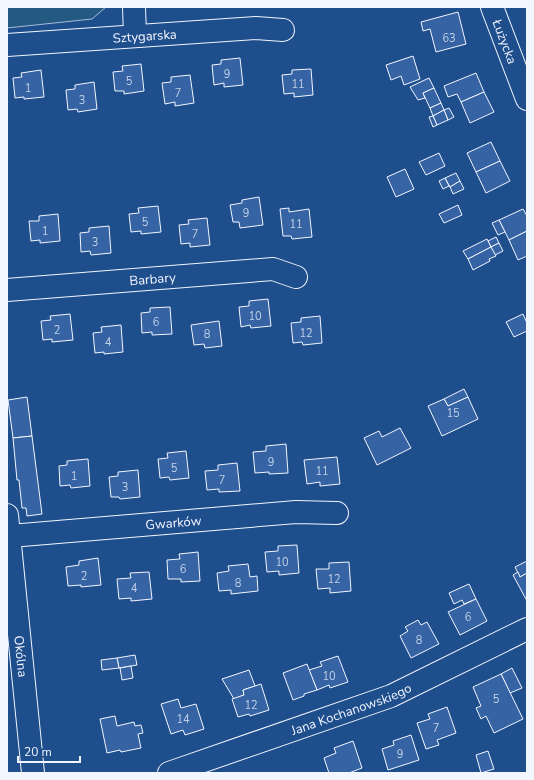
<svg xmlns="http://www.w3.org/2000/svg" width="534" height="780" viewBox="0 0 534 780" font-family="'Nunito Sans',sans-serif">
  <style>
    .green { fill: #245a82; stroke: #a8bbd7 }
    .building { fill: #3563a3; stroke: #f2f6ff }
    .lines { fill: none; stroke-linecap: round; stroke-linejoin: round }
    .minor-casing { stroke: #f2f6ff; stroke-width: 24 }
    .major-casing { stroke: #f2f6ff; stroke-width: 24 }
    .minor { stroke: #1f4e8c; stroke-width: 22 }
    .major { stroke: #1f4e8c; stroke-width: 22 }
    .labels { text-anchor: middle; stroke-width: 3; stroke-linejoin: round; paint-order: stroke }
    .number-label { font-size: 11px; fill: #c3d1e8 }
    .street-label { font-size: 13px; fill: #f2f6ff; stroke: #1f4e8c }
  </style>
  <rect width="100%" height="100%" fill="#1f4e8c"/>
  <polygon class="green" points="7,7 106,7 92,19 7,28"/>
  <g class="building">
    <polygon points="458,12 466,44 436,52 430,29 423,31 421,22"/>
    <polygon points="413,56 420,79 404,85 401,76 391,80 386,65"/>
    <polygon points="240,58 243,85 224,87 224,83 214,85 212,65 221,64 221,60"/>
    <polygon points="141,64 144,91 124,94 124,91 115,91 113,72 123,71 122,66"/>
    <polygon points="311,69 313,95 294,97 294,93 284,94 282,75 292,74 292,70"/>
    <polygon points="41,70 44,97 24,99 24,97 15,98 13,78 22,77 21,73"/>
    <polygon points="476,73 484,92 461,102 457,94 448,97 444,86"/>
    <polygon points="190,75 194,103 175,106 175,102 165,104 162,83 171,82 171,77"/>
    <polygon points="429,78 434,88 423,93 425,98 418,100 410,87"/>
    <polygon points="94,82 97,109 78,112 77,109 68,110 66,90 75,89 75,85"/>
    <polygon points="434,88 441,103 430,108 423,93"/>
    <polygon points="484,92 494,112 470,123 461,102"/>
    <polygon points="441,103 444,110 433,116 430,108"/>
    <polygon points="449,108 454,117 448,120 444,110"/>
    <polygon points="444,110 448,120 437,125 433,116"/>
    <polygon points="433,116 437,125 433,127 429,117"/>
    <polygon points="491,142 500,161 476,172 467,153"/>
    <polygon points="439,153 445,166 426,175 419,162"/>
    <polygon points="500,161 510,181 486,193 476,172"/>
    <polygon points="405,169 414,189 396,197 387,177"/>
    <polygon points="456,173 460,181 450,187 445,178"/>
    <polygon points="445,178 449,186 443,189 439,181"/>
    <polygon points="460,181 464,189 453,194 450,187"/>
    <polygon points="259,197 263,225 240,228 239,222 233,222 230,205 242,203 242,200"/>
    <polygon points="458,205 462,215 444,223 439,214"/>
    <polygon points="158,206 161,232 141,234 141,231 131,232 129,214 139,213 138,208"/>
    <polygon points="289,208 289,212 309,209 312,237 292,239 291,236 283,236 280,209"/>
    <polygon points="523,209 527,216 527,231 509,240 499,220"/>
    <polygon points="58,214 60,241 40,243 40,240 31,241 29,221 39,221 39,216"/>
    <polygon points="207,218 210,245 190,247 190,243 181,244 179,225 189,224 188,220"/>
    <polygon points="499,220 505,232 498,235 492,223"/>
    <polygon points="109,226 111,253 91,255 90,251 81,252 80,233 89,232 89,228"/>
    <polygon points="527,231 527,256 518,260 509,240"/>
    <polygon points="496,237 499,243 491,247 488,241"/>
    <polygon points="487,239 491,247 468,259 463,251"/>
    <polygon points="499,243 503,251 495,255 491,247"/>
    <polygon points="491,247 496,256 489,259 490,261 473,270 468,259"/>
    <polygon points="268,299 271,326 251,328 250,325 241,327 239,307 249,306 249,301"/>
    <polygon points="170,307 172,334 152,335 152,332 142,333 141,313 150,312 150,308"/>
    <polygon points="70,314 73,340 52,342 52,339 43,340 41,321 51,320 50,316"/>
    <polygon points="523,314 527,323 527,331 514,337 506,322"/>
    <polygon points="320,316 322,343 303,345 302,342 293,343 291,323 301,322 301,318"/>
    <polygon points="219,321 222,346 205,348 204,344 194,345 191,325"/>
    <polygon points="121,325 123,352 104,354 104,352 95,353 93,333 102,332 101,327"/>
    <polygon points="464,389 468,397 448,406 444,399"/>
    <polygon points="27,397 32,436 13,438 8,400"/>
    <polygon points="468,397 478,419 442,436 428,406 444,399 448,406"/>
    <polygon points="400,428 411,448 377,465 364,438 379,431 382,437"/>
    <polygon points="32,436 42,514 27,516 26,508 22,508 19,480 17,480 13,438"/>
    <polygon points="286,444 288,473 269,474 269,472 255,473 253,452 266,451 266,446"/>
    <polygon points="186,451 189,478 170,480 169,477 160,478 158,459 168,458 167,453"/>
    <polygon points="337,457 340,484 320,486 320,482 307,484 304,460"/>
    <polygon points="88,459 90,486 71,488 70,485 60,486 59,466 67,465 67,461"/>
    <polygon points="237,463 240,491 219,492 219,489 207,490 205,471 218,470 218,465"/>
    <polygon points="138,470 140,497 120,499 119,497 111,497 109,477 118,476 118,472"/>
    <polygon points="297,545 299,573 279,575 279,571 267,572 265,552 278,551 278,546"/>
    <polygon points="198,552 200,581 181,582 181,579 168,579 167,560 180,559 179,554"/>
    <polygon points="98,558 101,585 81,587 81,585 68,586 66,567 79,565 79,561"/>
    <polygon points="527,561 527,573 520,577 515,567"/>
    <polygon points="349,562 351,591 330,593 330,588 318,589 316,569 329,569 329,563"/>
    <polygon points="248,564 250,577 257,576 258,591 231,594 231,590 219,591 217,573 229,571 228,566"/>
    <polygon points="149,572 152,599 131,601 131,598 119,599 117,579 131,578 130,573"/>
    <polygon points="518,572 520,577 527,573 527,601 513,575"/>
    <polygon points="469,584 476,599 464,604 462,600 454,604 449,593"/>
    <polygon points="476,599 487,621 460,635 448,612"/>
    <polygon points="418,620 421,625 427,622 439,644 411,658 400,636 408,631 405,627"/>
    <polygon points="135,655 137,665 119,668 117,658"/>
    <polygon points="338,656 348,682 330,688 329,685 317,690 309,670 322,666 320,662"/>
    <polygon points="117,658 119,668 102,670 101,660"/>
    <polygon points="307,664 317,690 304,694 304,696 293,700 283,673"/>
    <polygon points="131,666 133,678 122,680 120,668"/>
    <polygon points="512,668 522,688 510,693 501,674"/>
    <polygon points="249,670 255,686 243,690 244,695 234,699 222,679"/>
    <polygon points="501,674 523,719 494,733 486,716 481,719 476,708 481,706 473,687"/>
    <polygon points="261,684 269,710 250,716 249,714 238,717 232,699 244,695 243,690"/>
    <polygon points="178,699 181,708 196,704 204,729 185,735 183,730 171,734 161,704"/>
    <polygon points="447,707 456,733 437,740 439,745 426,749 417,723 430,719 428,714"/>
    <polygon points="115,716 117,726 134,722 135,726 141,725 143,733 138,734 141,748 121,752 120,750 107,753 100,719"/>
    <polygon points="411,735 419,760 388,770 382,749 394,745 393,741"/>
    <polygon points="353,741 362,768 349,773 329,773 324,758 336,753 334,748"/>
    <polygon points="488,751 494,769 481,773 476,755"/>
  </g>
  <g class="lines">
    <defs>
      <g id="minor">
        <polyline points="134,7 135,36"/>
        <path id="s1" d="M 7,45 L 256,28 L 283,30"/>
        <path id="s2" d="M 7,290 L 273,269 L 296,277"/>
        <path id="s3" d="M 7,515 L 33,773"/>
        <path id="s4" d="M 10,536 L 296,512 L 337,513"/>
        <path id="s5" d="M 169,773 L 391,696 L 527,629"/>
      </g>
      <g id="major">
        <path id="s6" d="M 492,7 L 527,99"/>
      </g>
    </defs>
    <use href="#minor" class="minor-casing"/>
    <use href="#major" class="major-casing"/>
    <use href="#minor" class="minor"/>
    <use href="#major" class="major"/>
  </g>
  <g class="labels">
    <g class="number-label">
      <text x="449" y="42">63</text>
      <text x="227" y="78">9</text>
      <text x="129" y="85">5</text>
      <text x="298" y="88">11</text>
      <text x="28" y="92">1</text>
      <text x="178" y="97">7</text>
      <text x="82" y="104">3</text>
      <text x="246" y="217">9</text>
      <text x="145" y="226">5</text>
      <text x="296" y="228">11</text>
      <text x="45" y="235">1</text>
      <text x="195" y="238">7</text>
      <text x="95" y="246">3</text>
      <text x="255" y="320">10</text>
      <text x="156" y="326">6</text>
      <text x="57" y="334">2</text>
      <text x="306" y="337">12</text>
      <text x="207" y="338">8</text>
      <text x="108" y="346">4</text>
      <text x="453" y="417">15</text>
      <text x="271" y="466">9</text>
      <text x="174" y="472">5</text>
      <text x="322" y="475">11</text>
      <text x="74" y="480">1</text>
      <text x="222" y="484">7</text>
      <text x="125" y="491">3</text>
      <text x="282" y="566">10</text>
      <text x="183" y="573">6</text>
      <text x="84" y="580">2</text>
      <text x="334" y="583">12</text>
      <text x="238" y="587">8</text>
      <text x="134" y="592">4</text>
      <text x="468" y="621">6</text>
      <text x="419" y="644">8</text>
      <text x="329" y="680">10</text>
      <text x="496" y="703">5</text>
      <text x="251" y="709">12</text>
      <text x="183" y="723">14</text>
      <text x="436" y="732">7</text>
      <text x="400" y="758">9</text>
    </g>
    <g class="street-label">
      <text dy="5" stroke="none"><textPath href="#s1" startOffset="138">Sztygarska</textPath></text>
      <text dy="5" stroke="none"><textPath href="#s6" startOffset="37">Łużycka</textPath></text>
      <text dy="5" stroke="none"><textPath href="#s2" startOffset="146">Barbary</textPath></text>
      <text dy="5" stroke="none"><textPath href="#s4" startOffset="164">Gwarków</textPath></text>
      <text dy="5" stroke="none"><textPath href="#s3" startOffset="142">Okólna</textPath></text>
      <text dy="5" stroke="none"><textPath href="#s5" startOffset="193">Jana Kochanowskiego</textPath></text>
    </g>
  </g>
  <rect width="534" height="780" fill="none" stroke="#f2f6ff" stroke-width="16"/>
  <path d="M18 756v6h62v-6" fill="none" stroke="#f2f6ff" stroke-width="2"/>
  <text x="24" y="756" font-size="12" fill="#f2f6ff" stroke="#1f4e8c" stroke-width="3" paint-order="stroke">20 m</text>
</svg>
